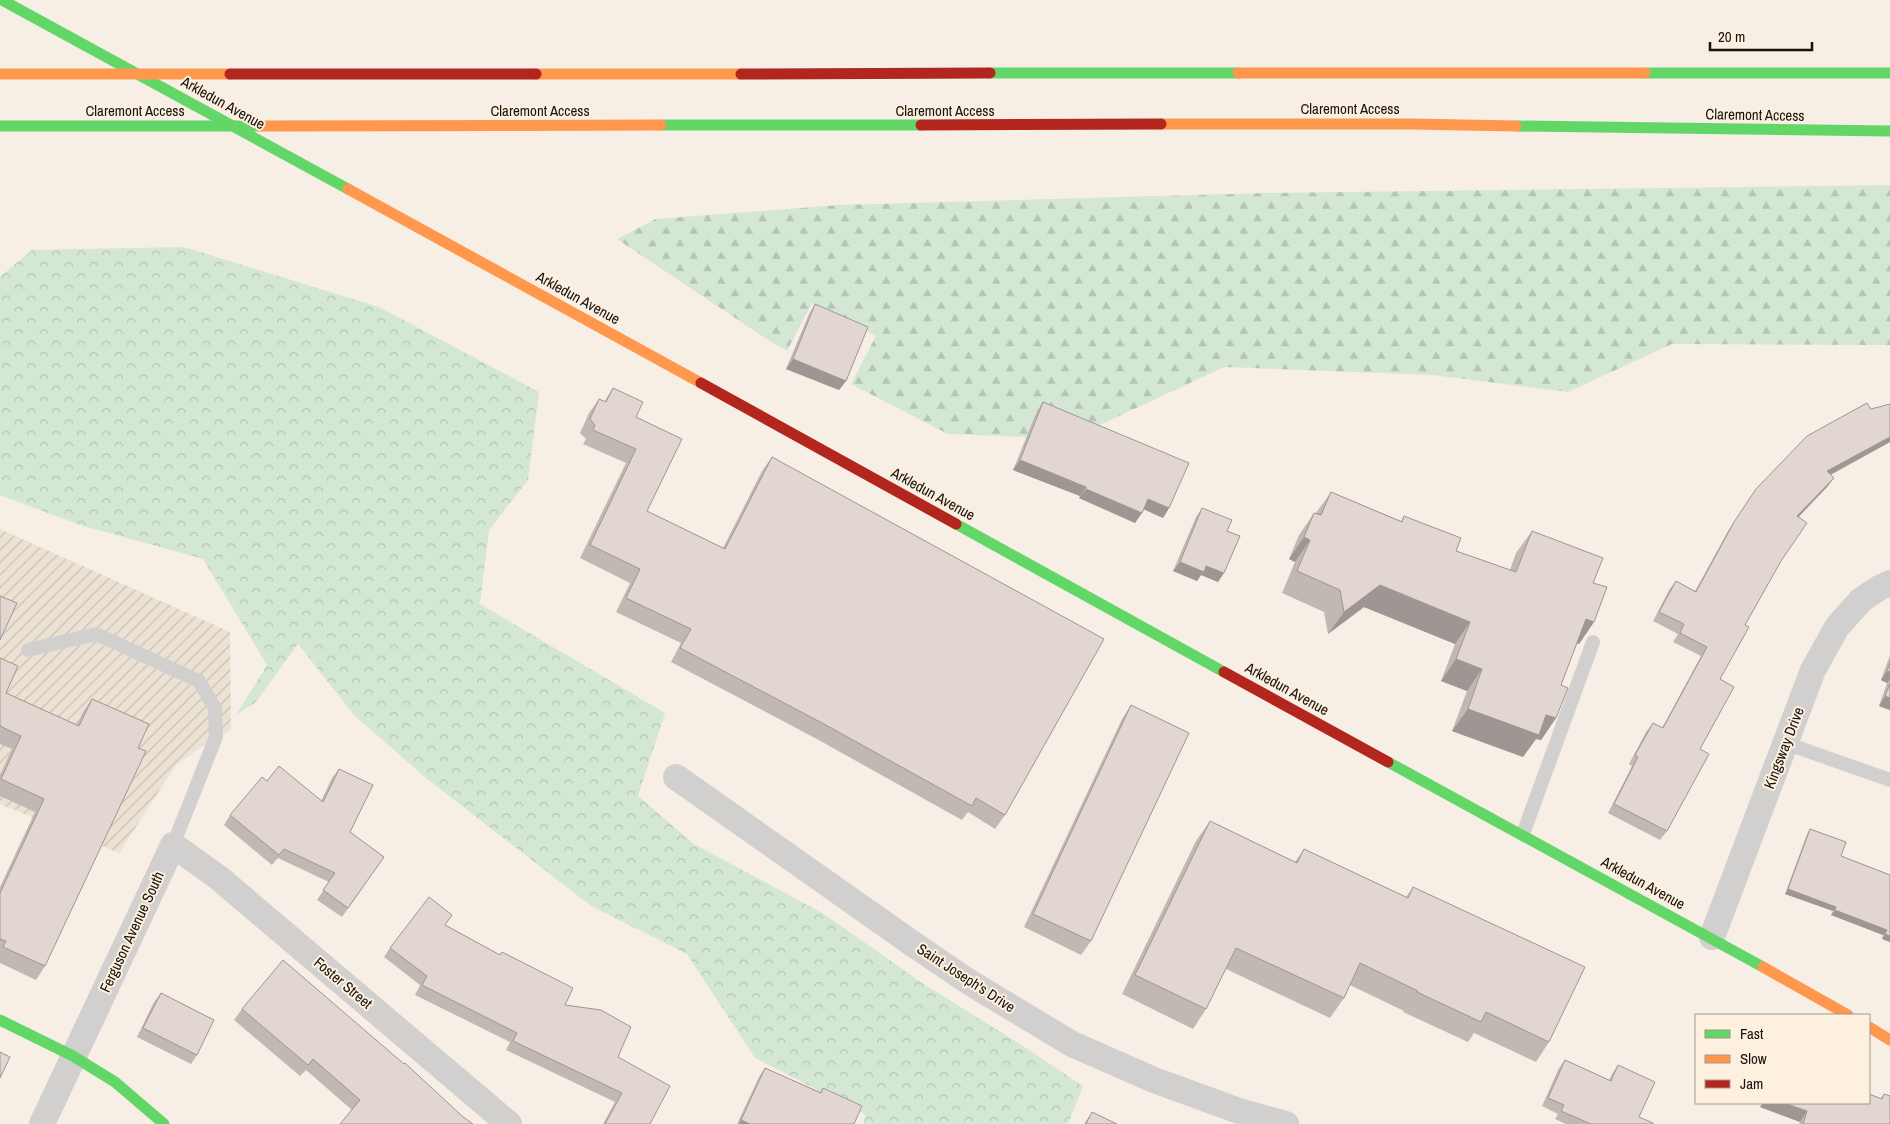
<svg xmlns="http://www.w3.org/2000/svg" width="1890" height="1124" viewBox="0 0 1890 1124" font-family="'Archivo Narrow',sans-serif">
  <style>
    .industrial { fill: url(#industrial-furrows) }
    .forest { fill: url(#forest-firs) }
    .park { fill: url(#park-crowns) }
    .lines { fill: none; stroke-linecap: round; stroke-linejoin: round }
    .lane { stroke: #d2d0ce; stroke-width: 14 }
    .street { stroke: #d2d0ce; stroke-width: 26 }
    .fast { stroke: #63d668; stroke-width: 11 }
    .slow { stroke: #ff974d; stroke-width: 11 }
    .jam { stroke: #b3261e; stroke-width: 11 }
    .wall { fill: #c2b8b3 }
    .shaded-wall { fill: #9e9692 }
    .building { fill: #e1d6d0; stroke: #9e9692 }
    .labels { text-anchor: middle; stroke-width: 4; stroke-linejoin: round; paint-order: stroke }
    .street-label { font-size: 15px; fill: #17130d; stroke: #fef0df }
  </style>
  <defs>
    <pattern id="industrial-furrows" width="10" height="10" patternUnits="userSpaceOnUse" patternTransform="scale(1.25)"><rect width="10" height="10" fill="#ebe2d3"/><path d="M-1 1l2-2M0 10L10 0M9 11l2-2" fill="none" stroke="#c9c1b4"/></pattern>
    <pattern id="forest-firs" width="22" height="20" patternUnits="userSpaceOnUse" patternTransform="scale(1.25)"><rect width="22" height="20" fill="#d3e7d4"/><path d="M5 1l3.5 6h-7zM16 11l3.5 6h-7z" fill="#b4c5b5"/></pattern>
    <pattern id="park-crowns" width="20" height="18" patternUnits="userSpaceOnUse" patternTransform="scale(1.25)"><rect width="20" height="18" fill="#d3e7d4"/><path d="M2 6a3 3 0 1 1 6 0M12 15a3 3 0 1 1 6 0" fill="none" stroke="#b4c5b5"/></pattern>
  </defs>
  <rect width="100%" height="100%" fill="#f7efe6"/>
  <polygon class="industrial" points="0,529 230,632 231,730 216,737 176,765 119,853 0,804"/>
  <polygon class="forest" points="1890,185 1890,345 1672,344 1568,392 1433,375 1224,367 1070,439 948,434 851,384 876,336 812,303 787,351 768,340 617,239 656,219 839,205 1267,193"/>
  <polygon class="park" points="184,247 379,307 539,392 528,480 489,530 480,604 665,713 638,796 694,844 824,914 922,983 1023,1046 1083,1086 1068,1124 863,1124 866,1115 755,1058 687,954 591,906 426,778 354,715 298,644 255,703 236,715 267,665 203,559 80,525 0,495 0,277 32,250"/>
  <g class="lines">
    <g class="lane">
      <polyline points="28,650 96,634 199,681 215,708 216,737 173,845"/>
      <polyline points="1785,743 1890,780"/>
      <polyline points="1523,834 1593,642"/>
    </g>
    <g class="street">
      <polyline points="676,777 913,944 969,982 1072,1044 1154,1080 1239,1111 1286,1124"/>
      <polyline points="1712,937 1813,670 1837,627 1861,600 1879,588 1890,583"/>
      <polyline points="42,1124 173,845 219,878 509,1124"/>
    </g>
    <g class="fast">
      <polyline points="2,0 348,189"/>
      <polyline points="990,73 1238,73"/>
      <polyline points="1645,73 1890,73"/>
      <polyline points="661,125 921,125"/>
      <polyline points="0,126 260,126"/>
      <polyline points="1516,126 1890,131"/>
      <polyline points="956,524 1224,672"/>
      <polyline points="1388,762 1763,967"/>
      <polyline points="0,1020 73,1056 115,1082 164,1124"/>
    </g>
    <g class="slow">
      <polyline points="1238,73 1645,73"/>
      <polyline points="0,74 230,74"/>
      <polyline points="536,74 741,74"/>
      <polyline points="1161,124 1411,124 1516,126"/>
      <polyline points="260,126 661,125"/>
      <polyline points="348,189 701,383"/>
      <polyline points="1763,967 1848,1015"/>
      <polyline points="1869,1027 1890,1040"/>
    </g>
    <g class="jam">
      <polyline points="230,74 536,74"/>
      <polyline points="741,74 990,73"/>
      <polyline points="921,125 1161,124"/>
      <polyline points="701,383 956,524"/>
      <polyline points="1224,672 1388,762"/>
    </g>
  </g>
  <g class="wall">
    <polygon points="815,304 846,381 839,390 786,369 809,314"/>
    <polygon points="613,388 636,417 647,511 723,548 762,471 772,457 1005,815 995,829 968,812 962,820 815,738 671,662 681,643 616,612 630,583 580,558 626,463 583,444 586,439 580,433 589,413 599,399 604,402"/>
    <polygon points="1043,402 1169,508 1163,518 1143,509 1135,523 1079,498 1080,496 1013,470 1037,411"/>
    <polygon points="1890,442 1831,475 1834,478 1827,487 1798,517 1781,561 1745,625 1720,679 1700,749 1667,831 1660,840 1608,813 1632,766 1629,764 1646,732 1653,723 1662,728 1701,656 1673,642 1678,634 1653,621 1669,590 1676,581 1695,591 1728,531 1756,489"/>
    <polygon points="1331,492 1401,521 1404,516 1456,551 1510,570 1516,553 1532,531 1593,583 1594,622 1579,644 1577,643 1561,685 1556,718 1541,740 1536,739 1523,757 1452,731 1467,691 1441,681 1455,644 1364,607 1328,634 1324,612 1282,593 1295,562 1289,559 1299,535 1314,513 1316,513"/>
    <polygon points="1202,508 1227,531 1218,582 1201,575 1197,581 1173,571 1196,517"/>
    <polygon points="1890,655 1890,710 1879,706 1887,683 1881,680"/>
    <polygon points="0,658 6,693 77,725 83,712 92,699 138,748 45,966 36,980 0,963 0,887 35,812 0,796 0,775 12,749 0,744"/>
    <polygon points="1131,705 1091,941 1081,955 1024,927 1122,719"/>
    <polygon points="339,769 350,832 384,857 342,917 317,900 329,882 278,858 272,865 224,825 230,815 267,781 321,801 332,778"/>
    <polygon points="1210,821 1295,862 1304,849 1406,897 1413,887 1549,1042 1536,1062 1474,1033 1468,1042 1403,1012 1404,1011 1350,985 1344,998 1330,1018 1226,969 1206,1009 1193,1029 1122,994 1196,841"/>
    <polygon points="1810,829 1841,856 1890,875 1890,942 1882,939 1883,935 1831,915 1833,911 1785,894 1807,834"/>
    <polygon points="445,925 500,955 502,952 565,1005 618,1057 650,1124 603,1124 615,1102 506,1050 510,1042 415,995 420,985 384,957 390,948"/>
    <polygon points="161,993 197,1055 191,1064 137,1037 154,1002"/>
    <polygon points="242,1009 462,1116 352,1110 306,1070 300,1076 234,1020"/>
    <polygon points="1565,1060 1609,1080 1612,1074 1618,1065 1639,1117 1653,1124 1566,1124 1555,1119 1558,1114 1542,1106 1559,1068"/>
    <polygon points="765,1068 820,1092 823,1088 854,1124 737,1124 759,1077"/>
    <polygon points="1884,1094 1890,1124 1799,1124 1800,1122 1760,1107 1762,1103 1869,1103 1881,1098"/>
    <polygon points="1092,1112 1117,1124 1084,1124"/>
  </g>
  <g class="shaded-wall">
    <polygon points="793,359 846,381 839,390 786,369"/>
    <polygon points="1890,437 1890,442 1820,480 1827,471"/>
    <polygon points="1020,460 1086,487 1080,496 1013,470"/>
    <polygon points="1834,478 1827,487 1790,526 1797,516"/>
    <polygon points="1086,489 1142,513 1135,523 1079,498"/>
    <polygon points="1148,499 1169,508 1163,518 1141,508"/>
    <polygon points="1304,537 1310,540 1295,562 1289,559"/>
    <polygon points="1180,562 1206,566 1224,573 1218,582 1201,575 1197,581 1173,571"/>
    <polygon points="1380,585 1470,622 1455,644 1364,607 1328,634 1344,612"/>
    <polygon points="1586,619 1594,622 1579,644 1571,641"/>
    <polygon points="1456,659 1482,669 1467,691 1441,681"/>
    <polygon points="1887,671 1890,672 1890,679 1887,683 1881,680"/>
    <polygon points="1885,696 1890,698 1890,710 1879,706"/>
    <polygon points="1468,709 1546,715 1556,718 1541,740 1536,739 1523,757 1452,731"/>
    <polygon points="1788,889 1836,907 1833,911 1785,894"/>
    <polygon points="1835,910 1887,930 1883,935 1831,915"/>
    <polygon points="1885,934 1890,936 1890,942 1882,939"/>
    <polygon points="1764,1103 1784,1103 1807,1111 1800,1122 1760,1107"/>
    <polygon points="741,1120 750,1124 739,1124"/>
  </g>
  <g class="building">
    <polygon points="815,304 868,327 846,381 793,359"/>
    <polygon points="613,388 643,402 636,417 682,439 647,511 725,549 772,457 1104,639 1005,815 976,798 972,806 824,724 680,648 691,629 626,598 640,569 590,545 636,449 593,430 595,425 590,419 599,399 606,402"/>
    <polygon points="1043,402 1189,463 1169,508 1148,499 1142,513 1086,489 1086,487 1020,460"/>
    <polygon points="1867,403 1871,409 1890,404 1890,437 1827,471 1834,478 1797,516 1807,523 1781,561 1745,625 1749,627 1720,679 1734,687 1700,749 1709,754 1667,831 1614,804 1638,757 1635,755 1653,723 1663,728 1707,647 1680,633 1684,624 1659,612 1676,581 1696,592 1734,522 1756,489 1807,436"/>
    <polygon points="1331,492 1402,522 1404,516 1461,538 1456,551 1516,572 1532,531 1603,558 1593,583 1607,587 1594,622 1586,619 1561,685 1568,688 1556,718 1546,715 1539,735 1468,709 1482,669 1456,659 1470,622 1380,585 1344,612 1340,590 1297,571 1310,540 1304,537 1314,513 1321,515"/>
    <polygon points="1202,508 1232,520 1227,531 1240,536 1224,573 1206,566 1204,572 1180,562"/>
    <polygon points="0,596 17,603 0,640"/>
    <polygon points="0,658 18,666 6,693 79,726 92,699 149,724 138,748 146,751 45,966 3,947 6,941 0,939 0,893 44,799 1,779 21,736 0,726"/>
    <polygon points="1890,663 1890,672 1887,671"/>
    <polygon points="1890,684 1890,698 1885,696"/>
    <polygon points="1131,705 1189,733 1091,941 1033,914"/>
    <polygon points="279,766 323,802 339,769 373,785 350,832 384,857 348,908 323,890 335,873 284,849 279,855 230,815 262,777 267,781"/>
    <polygon points="1210,821 1297,863 1304,849 1408,898 1413,887 1585,967 1549,1042 1486,1012 1481,1022 1417,992 1418,991 1360,963 1344,998 1236,948 1206,1009 1135,975"/>
    <polygon points="1810,829 1846,842 1841,856 1890,875 1890,936 1885,934 1887,930 1835,910 1836,907 1788,889"/>
    <polygon points="429,897 452,915 445,925 500,955 502,952 573,988 565,1005 601,1010 631,1027 618,1057 670,1086 650,1124 605,1124 622,1093 513,1041 517,1033 422,985 427,976 390,948"/>
    <polygon points="283,960 404,1064 405,1063 462,1116 473,1124 340,1124 360,1100 313,1059 308,1065 242,1009"/>
    <polygon points="161,993 214,1020 197,1055 143,1028"/>
    <polygon points="0,1052 10,1057 0,1078"/>
    <polygon points="1565,1060 1611,1081 1618,1065 1655,1082 1639,1117 1653,1123 1653,1124 1591,1124 1561,1111 1564,1105 1548,1098"/>
    <polygon points="765,1068 821,1093 823,1088 862,1106 854,1124 750,1124 741,1120"/>
    <polygon points="1869,1094 1882,1099 1884,1094 1890,1096 1890,1124 1803,1124 1807,1111 1784,1103 1869,1103"/>
    <polygon points="1092,1112 1117,1124 1086,1124"/>
  </g>
  <g class="labels">
    <g class="street-label">
      <text transform="translate(223 103) rotate(29)" y="5">Arkledun Avenue</text>
      <text x="1350" y="114">Claremont Access</text>
      <text x="135" y="116">Claremont Access</text>
      <text x="540" y="116">Claremont Access</text>
      <text x="945" y="116">Claremont Access</text>
      <text transform="translate(1755 115) rotate(1)" y="5">Claremont Access</text>
      <text transform="translate(578 298) rotate(29)" y="5">Arkledun Avenue</text>
      <text transform="translate(933 494) rotate(29)" y="5">Arkledun Avenue</text>
      <text transform="translate(1287 689) rotate(29)" y="5">Arkledun Avenue</text>
      <text transform="translate(1784 748) rotate(-69)" y="5">Kingsway Drive</text>
      <text transform="translate(1643 883) rotate(29)" y="5">Arkledun Avenue</text>
      <text transform="translate(132 932) rotate(-65)" y="5">Ferguson Avenue South</text>
      <text transform="translate(966 978) rotate(33)" y="5">Saint Joseph's Drive</text>
      <text transform="translate(343 983) rotate(40)" y="5">Foster Street</text>
    </g>
  </g>
  <rect x="1695" y="1014" width="175" height="90" fill="#fef0df" stroke="#a2988b"/>
  <rect x="1705" y="1030" width="25" height="8" fill="#63d668" stroke="#a2988b"/>
  <text x="1740" y="1039" font-size="15" fill="#17130d">Fast</text>
  <rect x="1705" y="1055" width="25" height="8" fill="#ff974d" stroke="#a2988b"/>
  <text x="1740" y="1064" font-size="15" fill="#17130d">Slow</text>
  <rect x="1705" y="1080" width="25" height="8" fill="#b3261e" stroke="#a2988b"/>
  <text x="1740" y="1089" font-size="15" fill="#17130d">Jam</text>
  <path d="M1710 42v8h102v-8" fill="none" stroke="#17130d" stroke-width="2.5"/>
  <text x="1718" y="42" font-size="15" fill="#17130d" stroke="#fef0df" stroke-width="4" paint-order="stroke">20 m</text>
</svg>
